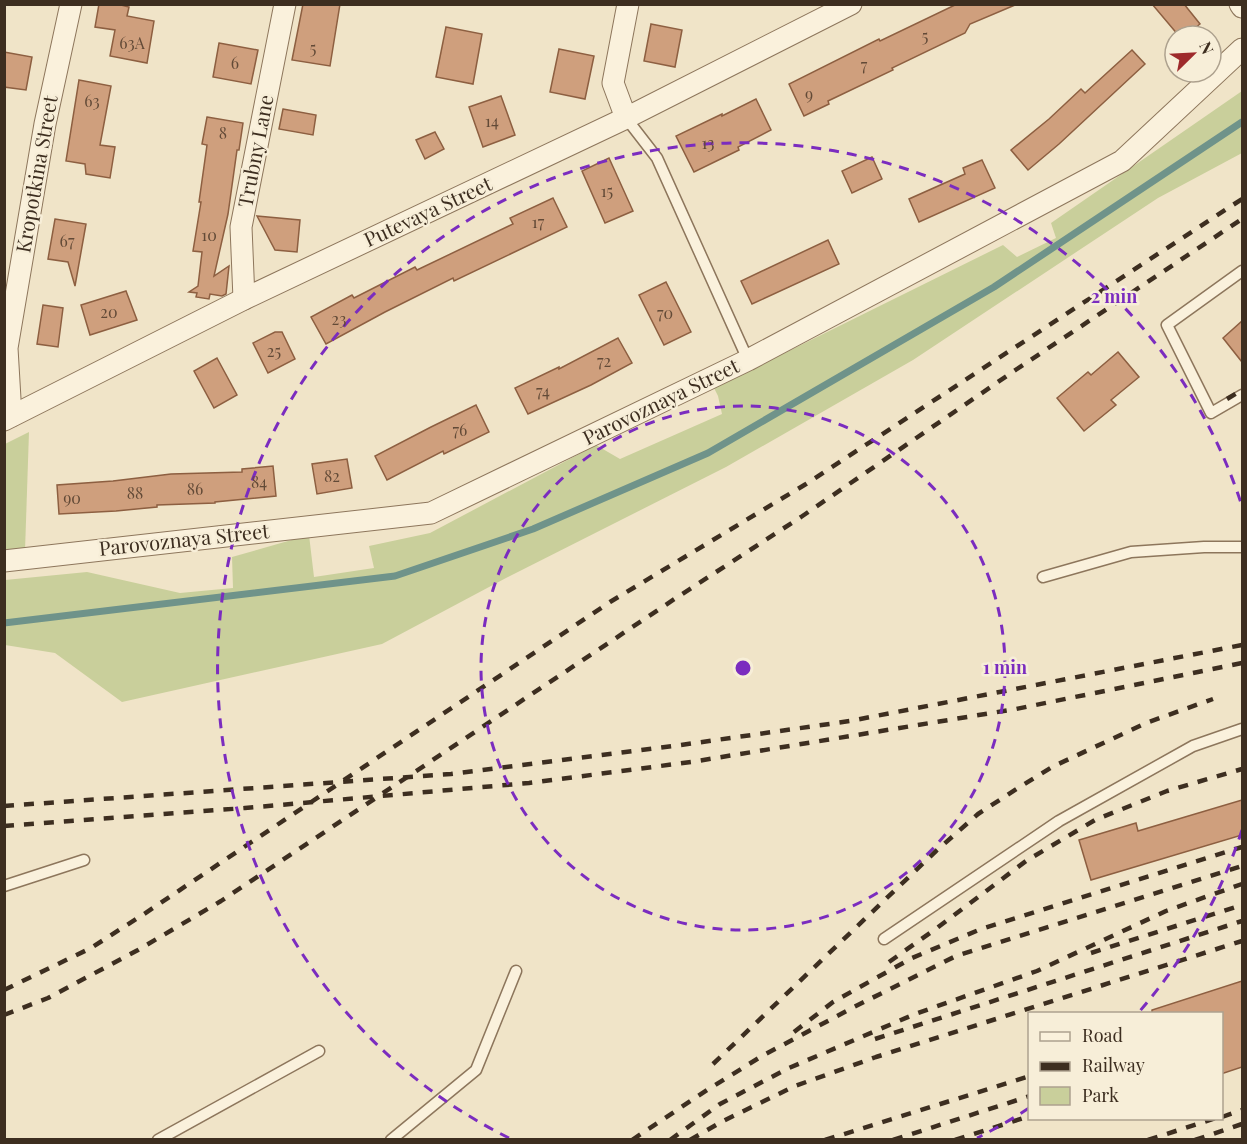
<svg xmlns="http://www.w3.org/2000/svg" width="1247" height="1144" viewBox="0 0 1247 1144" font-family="'Playfair Display',serif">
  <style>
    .green { fill: #c9cf9b }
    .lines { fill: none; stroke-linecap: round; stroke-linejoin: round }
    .stream { stroke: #6f938a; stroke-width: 7 }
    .building { fill: #cf9f7d; stroke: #8d5f41; stroke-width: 1.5 }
    .lane-casing { stroke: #8d765c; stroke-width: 13 }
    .street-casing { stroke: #8d765c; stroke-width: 23 }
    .lane { stroke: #faf1dc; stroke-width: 10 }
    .street { stroke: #faf1dc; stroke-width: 21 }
    .rail { stroke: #3d2e20; stroke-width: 4.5; stroke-dasharray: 10 10; stroke-linecap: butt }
    .ring { fill: none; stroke: #7b2cbf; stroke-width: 3; stroke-dasharray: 10 8 }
    .labels { text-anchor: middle; stroke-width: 5; stroke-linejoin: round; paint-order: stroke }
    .number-label { font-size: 16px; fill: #624a37 }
    .street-label { font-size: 20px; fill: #3d2e20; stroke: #f7eed8 }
    .centre { fill: #7b2cbf; stroke: #f7eed8; stroke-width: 3 }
    .ring-label { font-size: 18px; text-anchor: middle; font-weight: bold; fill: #7b2cbf; stroke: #f7eed8; stroke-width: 5; stroke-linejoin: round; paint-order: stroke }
  </style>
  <rect width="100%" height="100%" fill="#f0e4c8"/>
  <g class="green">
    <polygon points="1242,91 1242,153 1158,198 913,360 726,467 506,578 382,644 122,702 55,653 5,645 5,580 87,572 180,593 233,588 232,557 309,535 314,577 374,568 369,546 430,533 596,445 620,459 722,414 718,396 714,388 1003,245 1017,257 1056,238 1051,223"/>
    <polygon points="29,432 25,551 5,550 5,444"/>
  </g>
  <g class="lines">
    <polyline class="stream" points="4,623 395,576 533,529 708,453 994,287 1242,122"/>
  </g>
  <g class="building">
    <polygon points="99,4 117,4 129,7 127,16 154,21 147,63 110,56 115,30 95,27"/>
    <polygon points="303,4 340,4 330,66 292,60"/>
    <polygon points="957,4 1015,5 970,24 965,33 892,68 893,70 828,101 829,104 804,116 789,84 879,39 880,41"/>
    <polygon points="1152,4 1184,4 1200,24 1185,36 1179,36"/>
    <polygon points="651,24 682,30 675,67 644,61"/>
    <polygon points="446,27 482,34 473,84 436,77"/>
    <polygon points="219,43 258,50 251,84 213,77"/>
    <polygon points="559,49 594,56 585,99 550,92"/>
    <polygon points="1132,50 1145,64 1059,144 1028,170 1011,150 1049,119 1081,89 1085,93"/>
    <polygon points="4,52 32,57 26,90 4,87"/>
    <polygon points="79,80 111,86 100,145 115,147 110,178 86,174 85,164 66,161"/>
    <polygon points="501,96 515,135 483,147 469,107"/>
    <polygon points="756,99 771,130 738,147 739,150 694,172 676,136 722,114 722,116"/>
    <polygon points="283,109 316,115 313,135 279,129"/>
    <polygon points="207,117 243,123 239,150 237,150 228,214 214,276 229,266 226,294 222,296 210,294 209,299 196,297 197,293 189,292 198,286 202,252 193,251 201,202 199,202 207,145 202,144"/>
    <polygon points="435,132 444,149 425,159 416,140"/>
    <polygon points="872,157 882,179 852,193 842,171"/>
    <polygon points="609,158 633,211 605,223 582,171"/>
    <polygon points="982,160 995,188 919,222 909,199 965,174 963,168"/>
    <polygon points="553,198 567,227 454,281 453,278 385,312 326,344 311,317 352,295 354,298 415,267 417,270 513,224 510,218"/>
    <polygon points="257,216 300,220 297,252 275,250"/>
    <polygon points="55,219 86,224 75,286 68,262 48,259"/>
    <polygon points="828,240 839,264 752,304 741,281"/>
    <polygon points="666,282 691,332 664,345 639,295"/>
    <polygon points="126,291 137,320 90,335 81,305"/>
    <polygon points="43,305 63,308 58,347 37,344"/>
    <polygon points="1242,321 1242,362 1223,338"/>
    <polygon points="275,332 282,332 295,359 268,373 253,343"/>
    <polygon points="618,338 632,363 591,385 528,414 515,388 559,367 559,369"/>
    <polygon points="1118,352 1139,377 1111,400 1116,405 1084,431 1057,398 1088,372 1091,375"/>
    <polygon points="217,358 237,395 214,408 194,371"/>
    <polygon points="476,405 489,432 444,454 443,451 387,480 375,456 431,427"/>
    <polygon points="347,459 352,488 317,494 312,464"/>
    <polygon points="273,466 276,496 215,502 215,503 157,505 157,507 116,511 59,514 57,485 113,481 171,474 242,472 242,469"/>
    <polygon points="1242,800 1242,835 1091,880 1079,840 1136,823 1138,831"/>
    <polygon points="1242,981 1242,1067 1221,1074 1221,1014 1152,1014 1152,1010"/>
  </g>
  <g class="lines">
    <defs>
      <g id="lane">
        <polyline points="626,118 657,158 748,360"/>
        <polyline points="1242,271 1167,325 1211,413 1242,395"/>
        <polyline points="1043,577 1131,552 1204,547 1242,547"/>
        <polyline points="4,886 84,860"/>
        <polyline points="884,939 1059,821 1193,746 1242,729"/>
        <polyline points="158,1140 319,1051"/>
        <polyline points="391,1140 476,1070 516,971"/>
      </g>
      <g id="street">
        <polyline points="1240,4 1242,7"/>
        <polyline points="626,118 613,83 628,4"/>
        <polyline points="244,299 241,227 285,4"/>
        <polyline points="11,416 7,348 45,124 71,4"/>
        <polyline points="4,420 244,299 626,118 851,4"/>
        <polyline points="4,561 431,513 748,360 1122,161 1242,49"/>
      </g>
    </defs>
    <use href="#lane" class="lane-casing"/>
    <use href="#street" class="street-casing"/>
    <use href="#lane" class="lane"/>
    <use href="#street" class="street"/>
    <g class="rail">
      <polyline points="1227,399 1242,390"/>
      <polyline points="4,806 451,774 681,745 850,721 1242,645"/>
      <polyline points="4,826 245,808 529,783 691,762 1016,709 1242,663"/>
      <polyline points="1091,953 1242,905"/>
      <polyline points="889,962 937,928 1026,861 1095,820 1167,791 1242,769"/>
      <polyline points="4,990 91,948 144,914 610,602 806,484 1242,199"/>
      <polyline points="4,1015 48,998 138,950 221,901 676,598 801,517 1014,371 1242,219"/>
      <polyline points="794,1032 833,1002 912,958 981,929 1242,847"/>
      <polyline points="875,1039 1242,921"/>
      <polyline points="713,1064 936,851 978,814 1018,788 1052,767 1146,723 1213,699"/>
      <polyline points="1222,1117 1242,1110"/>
      <polyline points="632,1140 707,1090 762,1056 854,1007 956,956 1242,866"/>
      <polyline points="670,1140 720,1104 789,1068 915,1014 1037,971 1166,911 1242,884"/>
      <polyline points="690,1140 723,1121 795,1086 876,1057 1242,941"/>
      <polyline points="825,1140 1030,1076"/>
      <polyline points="893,1140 1030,1096"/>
      <polyline points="955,1140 1030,1116"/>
      <polyline points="1148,1140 1216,1118"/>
      <polyline points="1195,1140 1242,1124"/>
    </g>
  </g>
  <g class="ring">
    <circle cx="743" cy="668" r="262"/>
    <path d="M1242 830A525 525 0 0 1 1139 1012M1029 1108A525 525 0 0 1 977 1138M509 1138A525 525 0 1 1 1242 506"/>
  </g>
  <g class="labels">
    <g class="number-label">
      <text x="925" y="42">5</text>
      <text x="132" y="49">63А</text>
      <text x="313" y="54">5</text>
      <text x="235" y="69">6</text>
      <text x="864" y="71">7</text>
      <text x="809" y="100">9</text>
      <text x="92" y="107">63</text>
      <text x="492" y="127">14</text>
      <text x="223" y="139">8</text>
      <text x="708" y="149">13</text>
      <text x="607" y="197">15</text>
      <text x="538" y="228">17</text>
      <text x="209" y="241">10</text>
      <text x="67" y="247">67</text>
      <text x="109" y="318">20</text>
      <text x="665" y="319">70</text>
      <text x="339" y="325">23</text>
      <text x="274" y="357">25</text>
      <text x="604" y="367">72</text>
      <text x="543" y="397">74</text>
      <text x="460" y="436">76</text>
      <text x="332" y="482">82</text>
      <text x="259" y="488">84</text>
      <text x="195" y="495">86</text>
      <text x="135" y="499">88</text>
      <text x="72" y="504">90</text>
    </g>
    <g class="street-label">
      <text transform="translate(256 151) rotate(-79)" y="7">Trubny Lane</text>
      <text transform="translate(37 174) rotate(-80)" y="7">Kropotkina Street</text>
      <text transform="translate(428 212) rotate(-25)" y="7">Putevaya Street</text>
      <text transform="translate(661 402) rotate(-26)" y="7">Parovoznaya Street</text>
      <text transform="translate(184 540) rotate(-6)" y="7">Parovoznaya Street</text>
    </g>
  </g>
  <circle cx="743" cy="668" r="9" class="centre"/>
  <g class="ring-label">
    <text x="1114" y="303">2 min</text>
    <text x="1005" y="674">1 min</text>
  </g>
  <rect width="1247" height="1144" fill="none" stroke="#3d2e20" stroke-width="12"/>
  <rect x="1028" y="1012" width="195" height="108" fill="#f7eed8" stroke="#ada18e" stroke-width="1.5"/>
  <rect x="1040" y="1032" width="30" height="9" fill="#faf1dc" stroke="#ada18e" stroke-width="1.5"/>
  <text x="1082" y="1042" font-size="18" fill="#3d2e20">Road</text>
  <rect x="1040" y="1062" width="30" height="9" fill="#3d2e20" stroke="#ada18e" stroke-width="1.5"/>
  <text x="1082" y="1072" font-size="18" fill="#3d2e20">Railway</text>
  <rect x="1040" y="1087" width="30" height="18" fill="#c9cf9b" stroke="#ada18e" stroke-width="1.5"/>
  <text x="1082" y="1102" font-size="18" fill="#3d2e20">Park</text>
  <g transform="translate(1193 54) rotate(66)"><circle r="28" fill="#f7eed8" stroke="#ada18e" stroke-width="1.5"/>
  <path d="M0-4.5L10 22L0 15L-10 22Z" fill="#9e2a2b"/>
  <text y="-9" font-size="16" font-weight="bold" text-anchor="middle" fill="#3d2e20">N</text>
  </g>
</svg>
